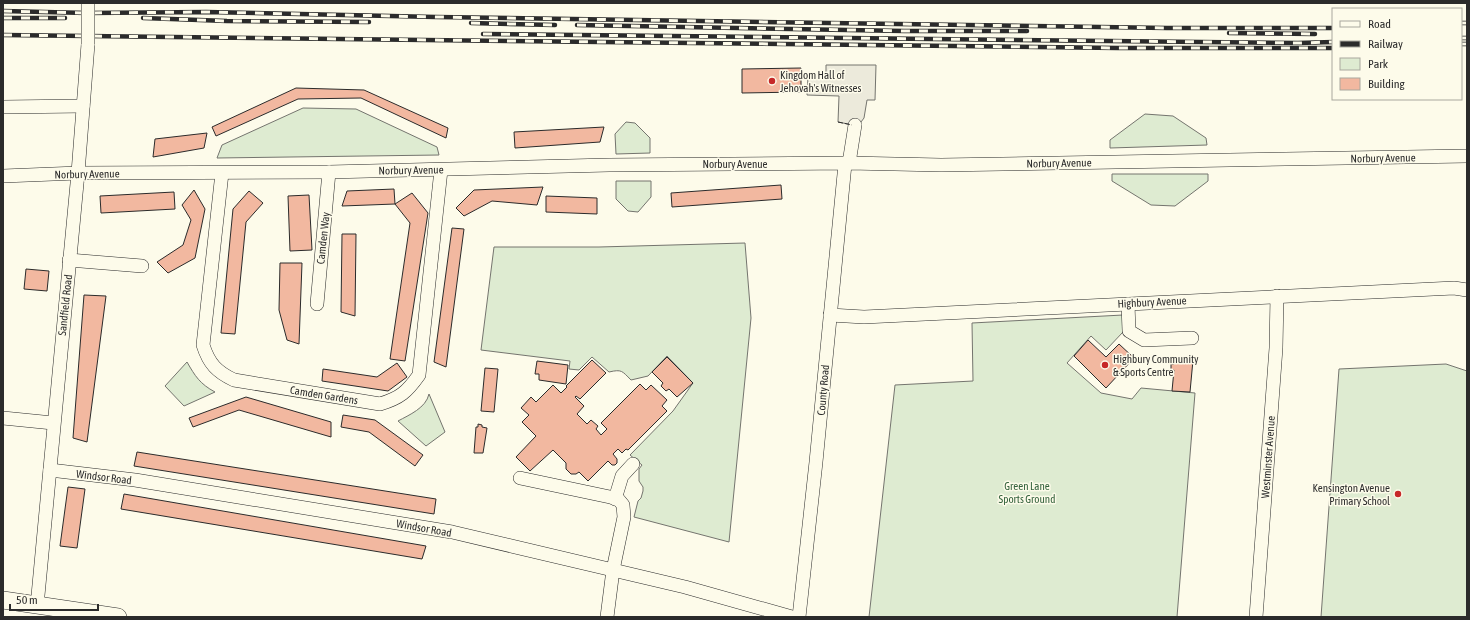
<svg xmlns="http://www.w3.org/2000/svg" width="1470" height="620" viewBox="0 0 1470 620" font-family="'Asap Condensed',sans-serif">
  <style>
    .green { fill: #deebd1; stroke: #74746e }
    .parking { fill: #eceadb; stroke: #74746e }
    .building { fill: #f2b8a0; stroke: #2b2b2b }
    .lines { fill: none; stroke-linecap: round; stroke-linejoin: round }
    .minor-casing { stroke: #2b2b2b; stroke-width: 14 }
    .major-casing { stroke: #2b2b2b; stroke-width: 18 }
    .minor { stroke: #fdfbea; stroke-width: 13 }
    .major { stroke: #fdfbea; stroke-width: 17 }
    .rail-casing { stroke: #2b2b2b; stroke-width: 4.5 }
    .rail { stroke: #fdfbea; stroke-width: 3; stroke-dasharray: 9; stroke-linecap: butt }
    .minor-bridge-casing { stroke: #2b2b2b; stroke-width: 14; stroke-linecap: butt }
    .minor-bridge { stroke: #fdfbea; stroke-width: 13 }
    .fence { stroke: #2b2b2b; stroke-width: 1; stroke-dasharray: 5 2; stroke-linecap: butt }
    .poi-dot { fill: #c62828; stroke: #fdfbea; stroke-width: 1.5 }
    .labels { text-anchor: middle; stroke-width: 3; stroke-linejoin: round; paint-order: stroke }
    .poi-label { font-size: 11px; fill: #2b2b2b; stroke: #fdfbea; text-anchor: start }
    .street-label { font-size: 11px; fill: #2b2b2b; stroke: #fdfbea }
    .park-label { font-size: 11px; fill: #34623c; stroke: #fdfbea }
  </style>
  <rect width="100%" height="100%" fill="#fdfbea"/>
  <g class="green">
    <polygon points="303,108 356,109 437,147 439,155 217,158 222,145"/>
    <polygon points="1145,114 1173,116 1206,138 1207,145 1110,148 1110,140"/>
    <polygon points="626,122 635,123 650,138 650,153 616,154 615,134"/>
    <polygon points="1112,174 1208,174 1208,181 1175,206 1151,205 1112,181"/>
    <polygon points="616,181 651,181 651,197 638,212 628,211 616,199"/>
    <path d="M 745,243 L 751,318 L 729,542 L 634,517 L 638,501 L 641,498 L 643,491 L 643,487 L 639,481 L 639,469 L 642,465 L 630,455 L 673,411 L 693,383 L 667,356 L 648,376 L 631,380 C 622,371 622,369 609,372 L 592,357 L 579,370 L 569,369 L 570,361 L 481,350 L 494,247 L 599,247 Z"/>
    <polygon points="1123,315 1123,332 1106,350 1091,336 1067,363 1101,393 1132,399 1141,388 1195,393 1177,617 869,617 895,385 973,381 972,323"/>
    <path d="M 187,362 C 195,376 200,384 215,392 L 184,406 L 165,386 Z"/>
    <polygon points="1446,364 1467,371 1467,617 1321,617 1339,369"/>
    <path d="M 429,394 L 445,432 L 426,446 L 398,421 C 409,415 426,408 429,394 Z"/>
  </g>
  <polygon class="parking" points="826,65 876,65 875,100 867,100 864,118 858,126 838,122 839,96 807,95 808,77 826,77"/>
  <g class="building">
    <polygon points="801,68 801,92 742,93 742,69"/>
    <polygon points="296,88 364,90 448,128 446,138 361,98 298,99 216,136 212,127"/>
    <polygon points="604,127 600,142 515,148 514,132"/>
    <polygon points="207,133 204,148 153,157 155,139"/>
    <polygon points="781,185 782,199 672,207 671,193"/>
    <polygon points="543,187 537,205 492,201 464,216 456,208 474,190"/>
    <polygon points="394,189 395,204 342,206 347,191"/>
    <polygon points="194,190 205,209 195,258 168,273 157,262 183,245 191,220 182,205"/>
    <polygon points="249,191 263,203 246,222 235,334 221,333 233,209"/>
    <polygon points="174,192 175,209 101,213 100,196"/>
    <polygon points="412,193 428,213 405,361 390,359 410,223 395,204"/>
    <polygon points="309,195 312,250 290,251 288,196"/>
    <polygon points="546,196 597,198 597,214 546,212"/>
    <polygon points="452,228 464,229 446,367 434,362"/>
    <polygon points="342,234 356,234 355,316 341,312"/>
    <polygon points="280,263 302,263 299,344 287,340 279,310"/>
    <polygon points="26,269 49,271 47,291 24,289"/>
    <polygon points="84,295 106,296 87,442 73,438"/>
    <polygon points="1088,340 1106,357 1119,344 1134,358 1106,388 1074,356"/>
    <polygon points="667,357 693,383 677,397 669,389 666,391 661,386 663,383 652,372"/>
    <polygon points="1175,359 1193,360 1190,392 1172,391 1174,370 1171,370 1171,364 1174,364"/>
    <polygon points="592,360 606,373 580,399 576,396 575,397 584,406 577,414 587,424 591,420 598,426 596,429 601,435 607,429 601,423 640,384 646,390 651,385 667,400 662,406 667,411 628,450 626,449 622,453 618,449 613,454 617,459 617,463 615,465 612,465 608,461 588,481 579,472 576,474 571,474 566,469 566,463 553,450 530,471 516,457 536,436 522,422 529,415 521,408 531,397 536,402 553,385 561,393 567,387 566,386"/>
    <polygon points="537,361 568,365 566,384 539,380 539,374 535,374"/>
    <polygon points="397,363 407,377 388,391 322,381 323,369 377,377"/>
    <polygon points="485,368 498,369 494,412 481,411"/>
    <polygon points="246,397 331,422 331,437 239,410 193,427 189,418"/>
    <polygon points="343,415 375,420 423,455 415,466 369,432 341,427"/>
    <polygon points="478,424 482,425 482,427 487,428 483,453 474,453 476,427 478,427"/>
    <polygon points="137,452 436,499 434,514 134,466"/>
    <polygon points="68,487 85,489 77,548 60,546"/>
    <polygon points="124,494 426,546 422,559 121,509"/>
  </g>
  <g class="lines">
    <defs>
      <g id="minor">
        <polyline points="3,107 83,106"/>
        <polyline points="849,163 855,125"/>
        <path d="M 222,173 L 203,345 C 209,364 217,372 234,380 L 380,404 C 400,398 407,392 419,375 L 441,170"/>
        <polyline points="3,176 78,173 329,172 609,165 849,163 941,165 1467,156"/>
        <polyline points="69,260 142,266"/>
        <polyline points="317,304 329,172"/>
        <polyline points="1128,304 1129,331 1144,340 1192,338"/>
        <polyline points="830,315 864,317 1454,288 1467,290"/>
        <polyline points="3,418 53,423"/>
        <polyline points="50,470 135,480 452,532 685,587 792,617"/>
        <polyline points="520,478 610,497 618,499 623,505 624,517 613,570 607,617"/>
        <polyline points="615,499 622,476 633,464"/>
        <polyline points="37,606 78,173 88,44"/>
        <polyline points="799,617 816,462 845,164"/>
        <polyline points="1256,617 1276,348 1277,296"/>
      </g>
      <polyline id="major" points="3,600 118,617"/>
    </defs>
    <use href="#minor" class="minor-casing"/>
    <use href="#major" class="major-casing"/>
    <use href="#minor" class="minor"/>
    <use href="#major" class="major"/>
    <defs>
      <g id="rail">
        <polyline points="3,11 87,13 206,12 436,17 1167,28 1333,28"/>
        <polyline points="3,18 65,18"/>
        <polyline points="143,18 227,21 369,22"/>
        <polyline points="471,23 555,25"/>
        <polyline points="1461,23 1467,23"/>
        <polyline points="577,25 904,31 1027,31"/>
        <polyline points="1229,33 1315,34"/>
        <polyline points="483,34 1298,43 1333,42"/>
        <polyline points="3,35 1118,48 1333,48"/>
        <polyline points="1461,38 1467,38"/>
        <polyline points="1461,44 1467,44"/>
      </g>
    </defs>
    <use href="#rail" class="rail-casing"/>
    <use href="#rail" class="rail"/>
    <defs>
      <polyline id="minor-bridge" points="88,3 88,44"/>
    </defs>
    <use href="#minor-bridge" class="minor-bridge-casing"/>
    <use href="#minor-bridge" class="minor-bridge"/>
    <polyline class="fence" points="838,122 852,125"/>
  </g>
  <g class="poi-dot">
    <circle cx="772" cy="81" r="4"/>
    <circle cx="1105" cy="365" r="4"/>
    <circle cx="1398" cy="494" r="4"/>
  </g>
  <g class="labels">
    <g class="poi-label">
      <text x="780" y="79">Kingdom Hall of<tspan x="780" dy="13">Jehovah's Witnesses</tspan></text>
      <text x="1113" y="363">Highbury Community<tspan x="1113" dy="13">&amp; Sports Centre</tspan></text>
      <text x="1390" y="492" text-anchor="end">Kensington Avenue<tspan x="1390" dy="13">Primary School</tspan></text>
    </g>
    <g class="street-label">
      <text transform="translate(1383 158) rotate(-1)" y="4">Norbury Avenue</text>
      <text transform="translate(1059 163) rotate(-1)" y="4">Norbury Avenue</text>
      <text x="735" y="168">Norbury Avenue</text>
      <text transform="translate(411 170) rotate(-1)" y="4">Norbury Avenue</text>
      <text transform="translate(87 174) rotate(-1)" y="4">Norbury Avenue</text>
      <text transform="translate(323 238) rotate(-84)" y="4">Camden Way</text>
      <text transform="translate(1152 302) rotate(-3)" y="4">Highbury Avenue</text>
      <text transform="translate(65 305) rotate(-84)" y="4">Sandfield Road</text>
      <text transform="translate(823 390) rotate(-85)" y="4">County Road</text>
      <text transform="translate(324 395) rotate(9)" y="4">Camden Gardens</text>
      <text transform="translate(1268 457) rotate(-86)" y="4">Westminster Avenue</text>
      <text transform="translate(104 477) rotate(7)" y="4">Windsor Road</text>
      <text transform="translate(424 528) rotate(10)" y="4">Windsor Road</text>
    </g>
    <g class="park-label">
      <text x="1027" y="490">Green Lane<tspan x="1027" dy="13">Sports Ground</tspan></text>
    </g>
  </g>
  <rect width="1470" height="620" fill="none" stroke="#2b2b2b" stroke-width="8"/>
  <rect x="1332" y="8" width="130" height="92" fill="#fdfbea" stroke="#a9a89e"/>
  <rect x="1340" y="21" width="20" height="6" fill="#fdfbea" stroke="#a9a89e"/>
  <text x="1368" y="28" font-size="12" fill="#2b2b2b">Road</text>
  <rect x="1340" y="41" width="20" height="6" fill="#2b2b2b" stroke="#a9a89e"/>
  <text x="1368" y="48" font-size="12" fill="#2b2b2b">Railway</text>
  <rect x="1340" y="58" width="20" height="12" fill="#deebd1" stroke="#a9a89e"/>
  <text x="1368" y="68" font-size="12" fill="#2b2b2b">Park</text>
  <rect x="1340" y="78" width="20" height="12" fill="#f2b8a0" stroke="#a9a89e"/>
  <text x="1368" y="88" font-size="12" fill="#2b2b2b">Building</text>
  <path d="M10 604v6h88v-6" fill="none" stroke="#2b2b2b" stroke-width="2"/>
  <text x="16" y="604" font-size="12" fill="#2b2b2b" stroke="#fdfbea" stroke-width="3" paint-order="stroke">50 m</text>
</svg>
